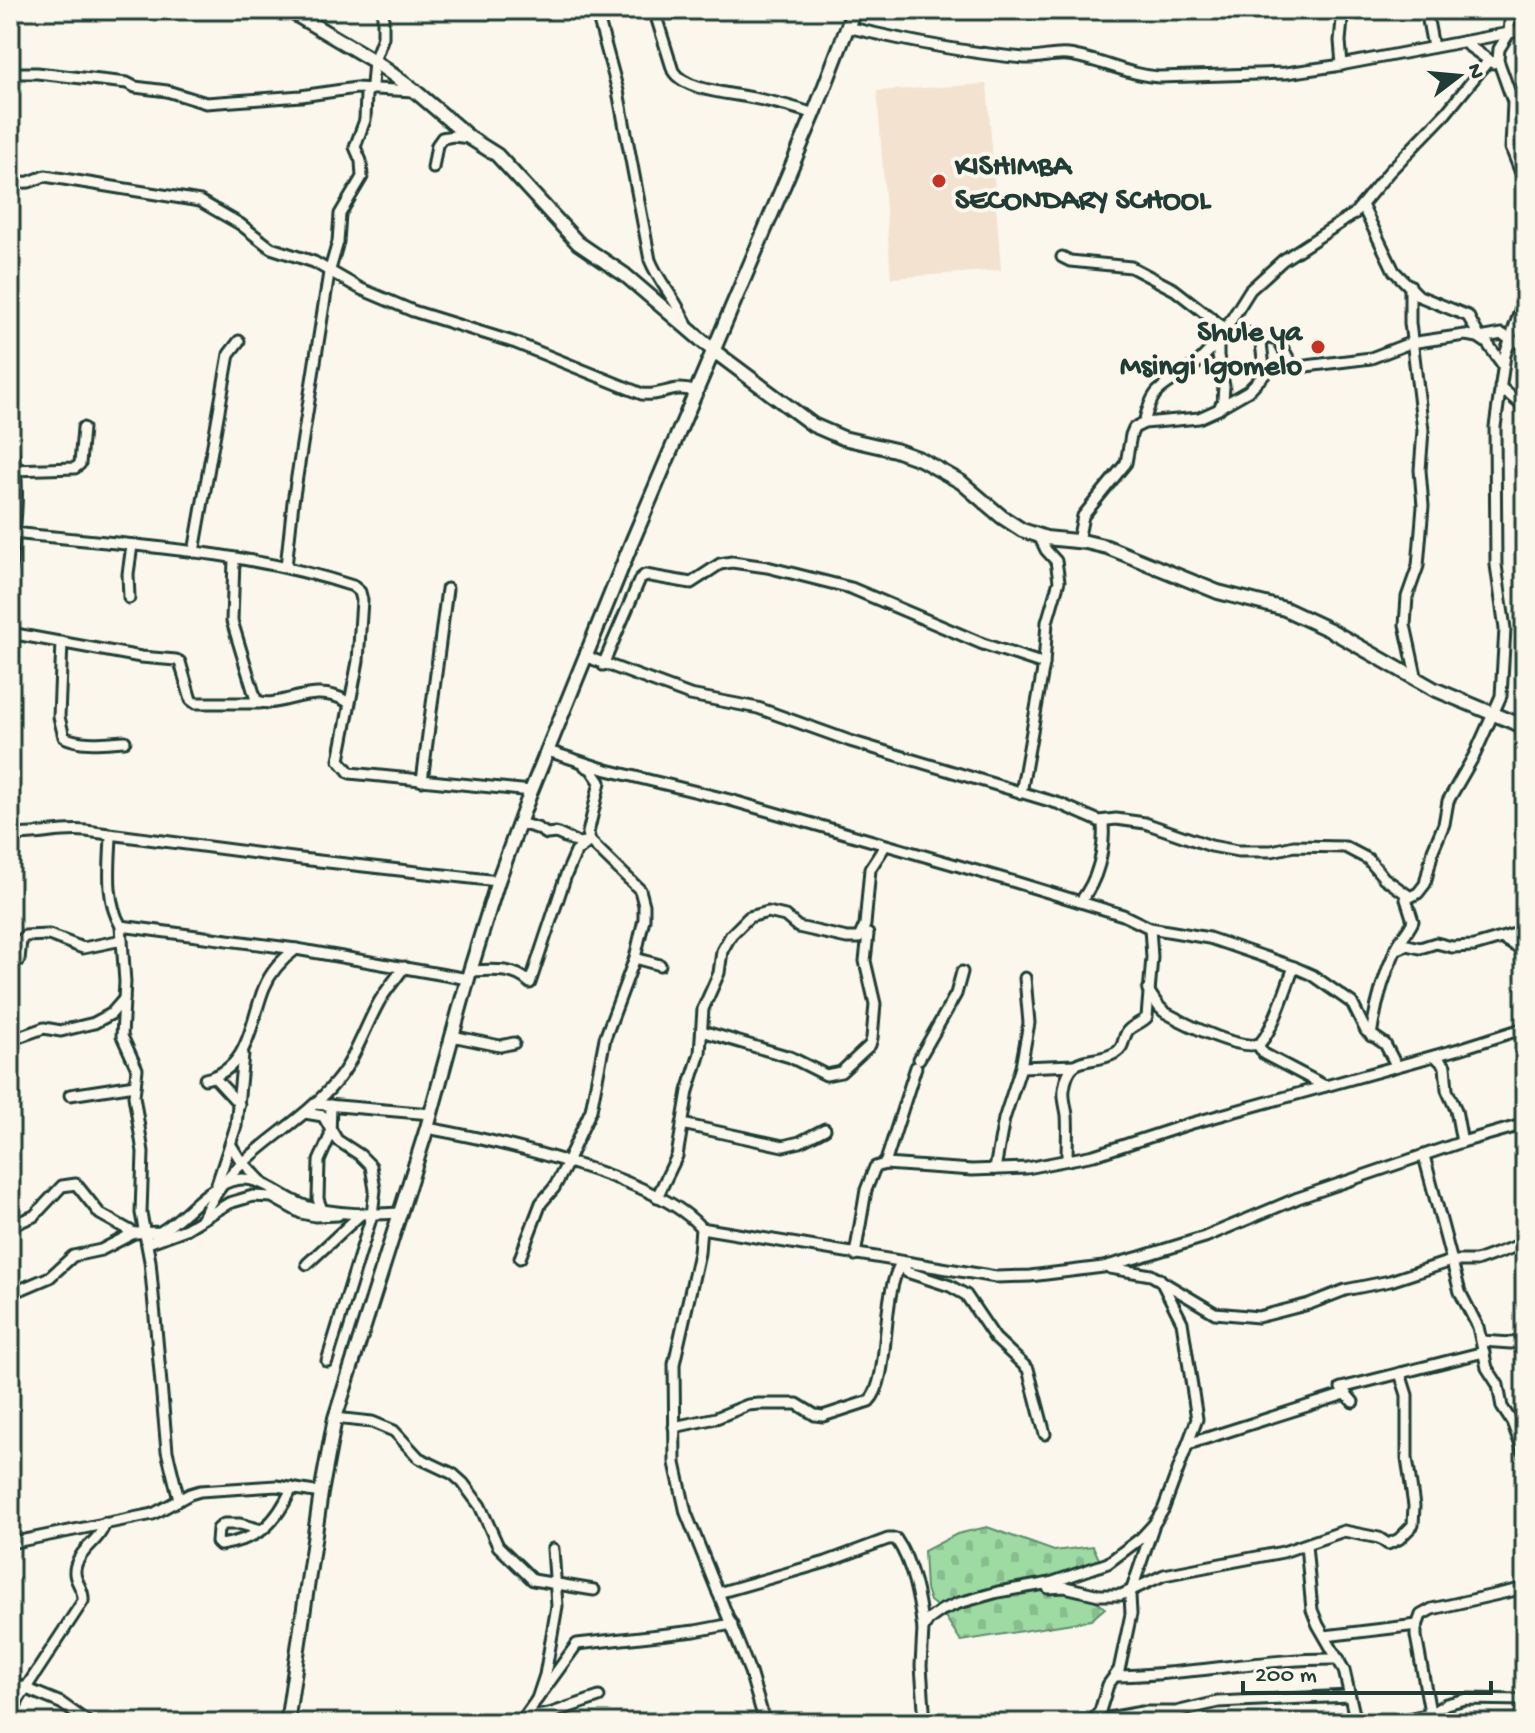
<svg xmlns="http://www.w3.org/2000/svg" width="1535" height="1733" viewBox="0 0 1535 1733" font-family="'Gochi Hand',sans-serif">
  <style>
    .built { fill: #f3e2d0 }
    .cemetery { fill: url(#cemetery-stones); stroke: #5e8c6c; stroke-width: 2 }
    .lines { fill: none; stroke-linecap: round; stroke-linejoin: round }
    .street-casing { stroke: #1f3d34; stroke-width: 15 }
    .secondary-casing { stroke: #1f3d34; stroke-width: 18 }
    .street { stroke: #fbf7ec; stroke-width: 9 }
    .secondary { stroke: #fbf7ec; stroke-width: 12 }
    .poi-dot { fill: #c8321e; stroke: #fbf7ec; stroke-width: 3 }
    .labels { text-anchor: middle; stroke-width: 8; stroke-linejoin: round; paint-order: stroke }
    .poi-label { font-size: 30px; font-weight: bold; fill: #1f3d34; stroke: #fbf7ec; text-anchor: start }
  </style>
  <defs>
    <pattern id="cemetery-stones" width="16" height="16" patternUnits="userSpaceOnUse" patternTransform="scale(2)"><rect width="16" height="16" fill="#9edba3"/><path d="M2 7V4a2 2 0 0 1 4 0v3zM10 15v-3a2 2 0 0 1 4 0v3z" fill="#88bd8d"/></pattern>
  </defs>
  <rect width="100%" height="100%" fill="#fbf7ec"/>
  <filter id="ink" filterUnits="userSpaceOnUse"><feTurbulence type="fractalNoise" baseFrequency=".0125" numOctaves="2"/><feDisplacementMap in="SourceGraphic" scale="16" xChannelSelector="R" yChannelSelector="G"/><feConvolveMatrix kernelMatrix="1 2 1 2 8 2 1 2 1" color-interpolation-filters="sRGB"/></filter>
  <g filter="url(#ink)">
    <polygon class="built" points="987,84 1001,270 891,278 877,91"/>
    <polygon class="cemetery" points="987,1527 1054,1551 1093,1546 1103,1568 1047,1587 1091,1597 1105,1608 1091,1620 961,1641 940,1609 930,1601 926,1589 924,1551 957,1534"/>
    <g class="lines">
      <defs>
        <g id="street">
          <path d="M 596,10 L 618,91 L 650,260 C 660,285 679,302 688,328"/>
          <path d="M 654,10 L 673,71 C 685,91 731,93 753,98 C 774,102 794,107 814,114"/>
          <polyline points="1426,10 1433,47"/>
          <polyline points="1511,10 1509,33 1499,49 1498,60 1513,102 1511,148 1525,183"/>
          <path d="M 847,27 C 906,41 965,53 1025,58 C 1040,59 1054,53 1068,55 C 1100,59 1127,75 1159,77 L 1286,73 L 1335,66 L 1525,30"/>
          <polyline points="1463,42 1493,63"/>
          <polyline points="1342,65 1340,41 1343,10"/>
          <polyline points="10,73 37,73 127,83 135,87 167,91 206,103 301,96 356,88 414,91"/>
          <polyline points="433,168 437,145 442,138 453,136 470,138"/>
          <path d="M 10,183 L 29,182 L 45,176 L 200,201 L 240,224 L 271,248 L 314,262 L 361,289 L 413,311 L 516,343 L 642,394 C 663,397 673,383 696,392"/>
          <polyline points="1362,205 1394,271 1419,296 1468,316 1480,338 1502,334 1514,342 1525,341"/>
          <polyline points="1062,257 1070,261 1131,267 1175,290 1224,328 1278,340 1291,363 1298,367 1371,358 1410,343 1465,335 1478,337 1487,343 1503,365"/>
          <polyline points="1410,285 1410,323 1423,430 1420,470 1423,506 1418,566 1407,597 1405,625 1417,680"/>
          <polyline points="1500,387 1525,408"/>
          <polyline points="1220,407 1248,391 1265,374 1260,336"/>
          <path d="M 1144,423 C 1154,383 1162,390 1191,368 C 1201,361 1210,350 1218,341"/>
          <path d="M 10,442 C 23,486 13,535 10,580"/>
          <polyline points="13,470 75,468 80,464 83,428"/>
          <path d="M 13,533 C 127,545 244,550 353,586 L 360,592 L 362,600 L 358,661 L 339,760 L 350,773 L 531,791"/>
          <polyline points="1078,541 1083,516 1126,463 1131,435 1134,428 1144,423 1199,418 1219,409 1223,400 1224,386 1218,356 1218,341 1250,290 1283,260 1354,214 1389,172 1446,113 1489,60"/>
          <polyline points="194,552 229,354 239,341"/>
          <path d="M 234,559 L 232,621 L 256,700 C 276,712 312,680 348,702"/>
          <polyline points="286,567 293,502 329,273 338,242 340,214 362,177 361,161 355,147 365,120 366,94 372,85 374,61 383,37 383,10"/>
          <polyline points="129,598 128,574 132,545"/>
          <polyline points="10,633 141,657 176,660 180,662 191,700 195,703 260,703"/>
          <path d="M 62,642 L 59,717 L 64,737 C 83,746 105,742 125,741"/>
          <polyline points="587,657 690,695 758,708 850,741 1060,804 1099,821 1116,819 1145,823 1211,846 1238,851 1272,851 1294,846 1345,847 1368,859 1384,878 1409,896"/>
          <polyline points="603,665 640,579 645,575 691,583 720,564 732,562 767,567 851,588 983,644 1044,664"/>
          <polyline points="548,751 607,770 730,800 1015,882 1123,915 1150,928 1209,938 1294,967 1312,975 1352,1003 1366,1031 1385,1044 1396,1065"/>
          <polyline points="422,781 447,589"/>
          <polyline points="1021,793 1044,664 1047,622 1059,581 1056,561 1046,550 1039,536"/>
          <polyline points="519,823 537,828 547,834 556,833 578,843 586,842"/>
          <path d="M 10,834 C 36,837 60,828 86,831 L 301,859 L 498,881"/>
          <path d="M 111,836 C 110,865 105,900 121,926 L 296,949 L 468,979"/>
          <path d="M 1080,902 C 1098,880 1105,850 1103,822"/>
          <polyline points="121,926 125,982 122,1036 137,1069 134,1096 143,1152 141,1213 150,1261 167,1451 179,1500"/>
          <polyline points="1503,939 1525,952"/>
          <polyline points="1395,950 1407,945 1420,948 1436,943 1452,947 1474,946 1525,931"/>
          <polyline points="635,958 660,965"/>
          <polyline points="10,963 19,960 21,940 25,936 49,935 83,948 122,940"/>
          <path d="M 470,971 C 490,970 515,967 530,983 L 566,875 L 576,852 L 590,841"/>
          <path d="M 1148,990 C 1154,999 1159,1010 1168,1014 C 1184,1023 1248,1055 1261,1042 C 1274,1028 1287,985 1294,967"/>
          <polyline points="702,1031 790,1057 826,1075 841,1072 870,1045 872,1038 875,1004 865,961 868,934"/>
          <polyline points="452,1036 500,1046 514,1043"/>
          <path d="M 1371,1036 C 1375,1008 1384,975 1396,949 C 1400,939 1409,931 1413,921 L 1406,899 L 1418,893 L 1425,884 L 1433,850 L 1444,824 L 1448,801 L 1475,754 L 1501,696 L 1505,629 L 1496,565 L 1495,427 L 1505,355 L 1525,296"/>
          <polyline points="10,1040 44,1028 61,1031 94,1023 111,1014 124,999"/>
          <polyline points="1258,1045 1264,1054 1325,1086"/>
          <polyline points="1435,1056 1445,1066 1447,1090 1456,1110 1462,1142"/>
          <polyline points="919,1059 956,994 962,972"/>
          <polyline points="1021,1067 1075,1065"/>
          <polyline points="214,1077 239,1104"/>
          <path d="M 205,1079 C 250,1069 250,1023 264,988 C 271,971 281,960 296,949"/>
          <polyline points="70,1095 135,1085"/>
          <polyline points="315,1104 431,1114"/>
          <polyline points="305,1113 323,1116 337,1140 360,1155 371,1166 375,1190 372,1215 327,1361"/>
          <polyline points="682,1124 783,1146 800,1142 825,1129"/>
          <path d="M 427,1128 C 493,1140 659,1177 701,1228 L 699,1253 L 674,1364 L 675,1463 L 686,1513 L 750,1672 L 765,1723"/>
          <polyline points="231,1145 239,1158 262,1182"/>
          <polyline points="1424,1156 1460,1292 1478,1327 1487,1368 1498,1385 1502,1407 1512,1422 1525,1456"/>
          <path d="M 1067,1160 C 1067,1145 1068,1130 1067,1115 C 1066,1107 1063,1099 1064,1090 C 1069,1050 1092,1066 1115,1053 C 1125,1047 1122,1040 1127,1032 C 1130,1026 1142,1023 1147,1017 L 1152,957 L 1150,928"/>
          <polyline points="567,1162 591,1110 605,1038 635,958 644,919 644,905 640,890 590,841 588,833 600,782 591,769 585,766"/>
          <polyline points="885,1164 916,1067"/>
          <polyline points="995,1169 1004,1119 1021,1067 1029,1023 1025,978"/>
          <polyline points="217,1184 236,1126 243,1054"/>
          <polyline points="657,1197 677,1156 688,1091 700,1053 703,1009 719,973 722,951 731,935 749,917 768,912 785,916 798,927 847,938 859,938 865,925 870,869 885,846"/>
          <polyline points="322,1210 318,1199 319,1161 330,1136 331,1105"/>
          <path d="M 203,1218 C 227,1157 294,1132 335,1083 C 355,1060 364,1029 379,1002 C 386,990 396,979 404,967"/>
          <polyline points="10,1226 34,1216 62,1186 76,1184 100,1214 134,1233"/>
          <polyline points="701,1228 996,1277 1030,1276 1103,1267 1140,1257 1205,1237 1298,1198 1462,1142 1525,1124"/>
          <polyline points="148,1243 186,1229 229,1203 253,1196 272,1197 301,1213 315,1216 338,1215"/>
          <polyline points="855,1255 866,1190 875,1167 885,1164 972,1170 1027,1168 1094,1155 1189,1124 1459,1049 1525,1028"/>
          <polyline points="520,1258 541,1203 554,1188 568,1162"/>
          <polyline points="307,1264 361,1214"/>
          <polyline points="1110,1268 1151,1275 1215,1313 1258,1317 1309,1304 1345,1290 1390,1281 1451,1261 1476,1261 1525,1243"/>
          <path d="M 10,1294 L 50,1277 L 73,1256 L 101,1250 L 134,1233 L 160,1232 C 185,1218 201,1191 231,1181 C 261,1171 284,1202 312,1208 C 339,1214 370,1215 399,1213"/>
          <polyline points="1482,1341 1511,1343 1525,1340"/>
          <polyline points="1353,1402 1341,1388 1484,1352"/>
          <polyline points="335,1418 372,1422 394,1431 419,1458 453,1474 463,1483 480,1506 498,1546 533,1580 594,1590"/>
          <path d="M 674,1427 L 716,1418 L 748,1405 L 759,1404 L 797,1404 L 815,1415 L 823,1416 L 869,1401 C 891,1380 880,1298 901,1263 L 907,1272 L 950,1286 L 966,1295 L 995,1338 L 1028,1369 L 1045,1434"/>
          <polyline points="1188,1444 1345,1394"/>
          <path d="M 262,1530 L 240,1524 L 224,1524 L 218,1529 L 217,1542 L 220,1545 C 260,1539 276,1523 292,1488"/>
          <polyline points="10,1543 153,1514 190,1494 200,1491 277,1486 321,1493"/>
          <polyline points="1306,1545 1312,1610 1318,1625 1344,1670 1356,1723"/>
          <polyline points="1048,1588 1065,1587 1099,1595 1121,1595 1164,1575 1283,1552 1344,1531 1379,1538 1388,1544 1399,1539 1413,1525 1414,1506 1407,1458 1407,1395 1400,1373"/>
          <path d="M 718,1593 L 826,1562 L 888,1539 L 896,1539 C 913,1563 919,1600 923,1629"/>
          <polyline points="1325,1636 1417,1625"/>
          <path d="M 1116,1676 C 1191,1675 1264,1658 1339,1659"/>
          <polyline points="10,1682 61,1703 89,1723"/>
          <polyline points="537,1699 577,1644 695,1631 732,1624"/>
          <polyline points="523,1718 549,1714 599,1697"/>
          <path d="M 10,1721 L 18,1700 L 83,1601 C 85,1587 71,1581 76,1565 C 81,1548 100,1541 105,1523"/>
          <polyline points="520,1723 537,1699 545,1675 557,1606 553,1549"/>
          <polyline points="925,1723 921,1666 923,1629 928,1620 942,1610 959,1603 998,1592 1050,1583 1108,1563 1141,1538 1154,1524 1163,1510 1197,1419 1182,1322 1160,1279"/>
          <polyline points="1080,1723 1142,1712 1176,1712 1218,1702 1349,1696"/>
          <polyline points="1091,1723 1100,1711 1108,1685 1119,1670 1131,1614 1130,1595 1154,1524"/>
          <polyline points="1389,1723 1430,1714 1446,1704 1466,1699 1525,1700"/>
          <polyline points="1432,1723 1416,1636 1416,1629 1421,1615 1432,1609 1525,1588"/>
        </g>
        <g id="secondary">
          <polyline points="288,10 374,61 415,91 470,138 497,155 578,243 625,275 714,351 813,425 843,438 895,450 920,459 961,482 1002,517 1022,530 1046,538 1086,542 1107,547 1218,592 1285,609 1332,631 1434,689 1525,727"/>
          <polyline points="287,1723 321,1493 335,1418 427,1128 470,971 498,881 531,791 632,542 814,114 854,10"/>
        </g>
      </defs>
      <use href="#street" class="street-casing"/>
      <use href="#secondary" class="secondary-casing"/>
      <use href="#street" class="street"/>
      <use href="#secondary" class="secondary"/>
    </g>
  </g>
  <g class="poi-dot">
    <circle cx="939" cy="181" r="8"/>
    <circle cx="1318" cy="347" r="8"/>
  </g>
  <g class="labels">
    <g class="poi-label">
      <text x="955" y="174">KISHIMBA<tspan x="955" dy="34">SECONDARY SCHOOL</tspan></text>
      <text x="1302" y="340" text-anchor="end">Shule ya<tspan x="1302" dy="34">Msingi Igomelo</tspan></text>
    </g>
  </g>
  <rect width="1535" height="1733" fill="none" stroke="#fbf7ec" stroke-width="40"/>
  <rect x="20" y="20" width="1495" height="1693" fill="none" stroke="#1f3d34" stroke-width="3" filter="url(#ink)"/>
  <g transform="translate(1459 76) rotate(74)" stroke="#fbf7ec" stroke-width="6" paint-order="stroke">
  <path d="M0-6L14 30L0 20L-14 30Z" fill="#1f3d34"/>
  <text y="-12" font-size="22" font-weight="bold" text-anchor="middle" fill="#1f3d34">N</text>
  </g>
  <path d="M1243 1681v12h248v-12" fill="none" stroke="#1f3d34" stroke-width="4"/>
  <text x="1255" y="1681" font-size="24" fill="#1f3d34" stroke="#fbf7ec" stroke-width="6" paint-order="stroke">200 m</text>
</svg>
